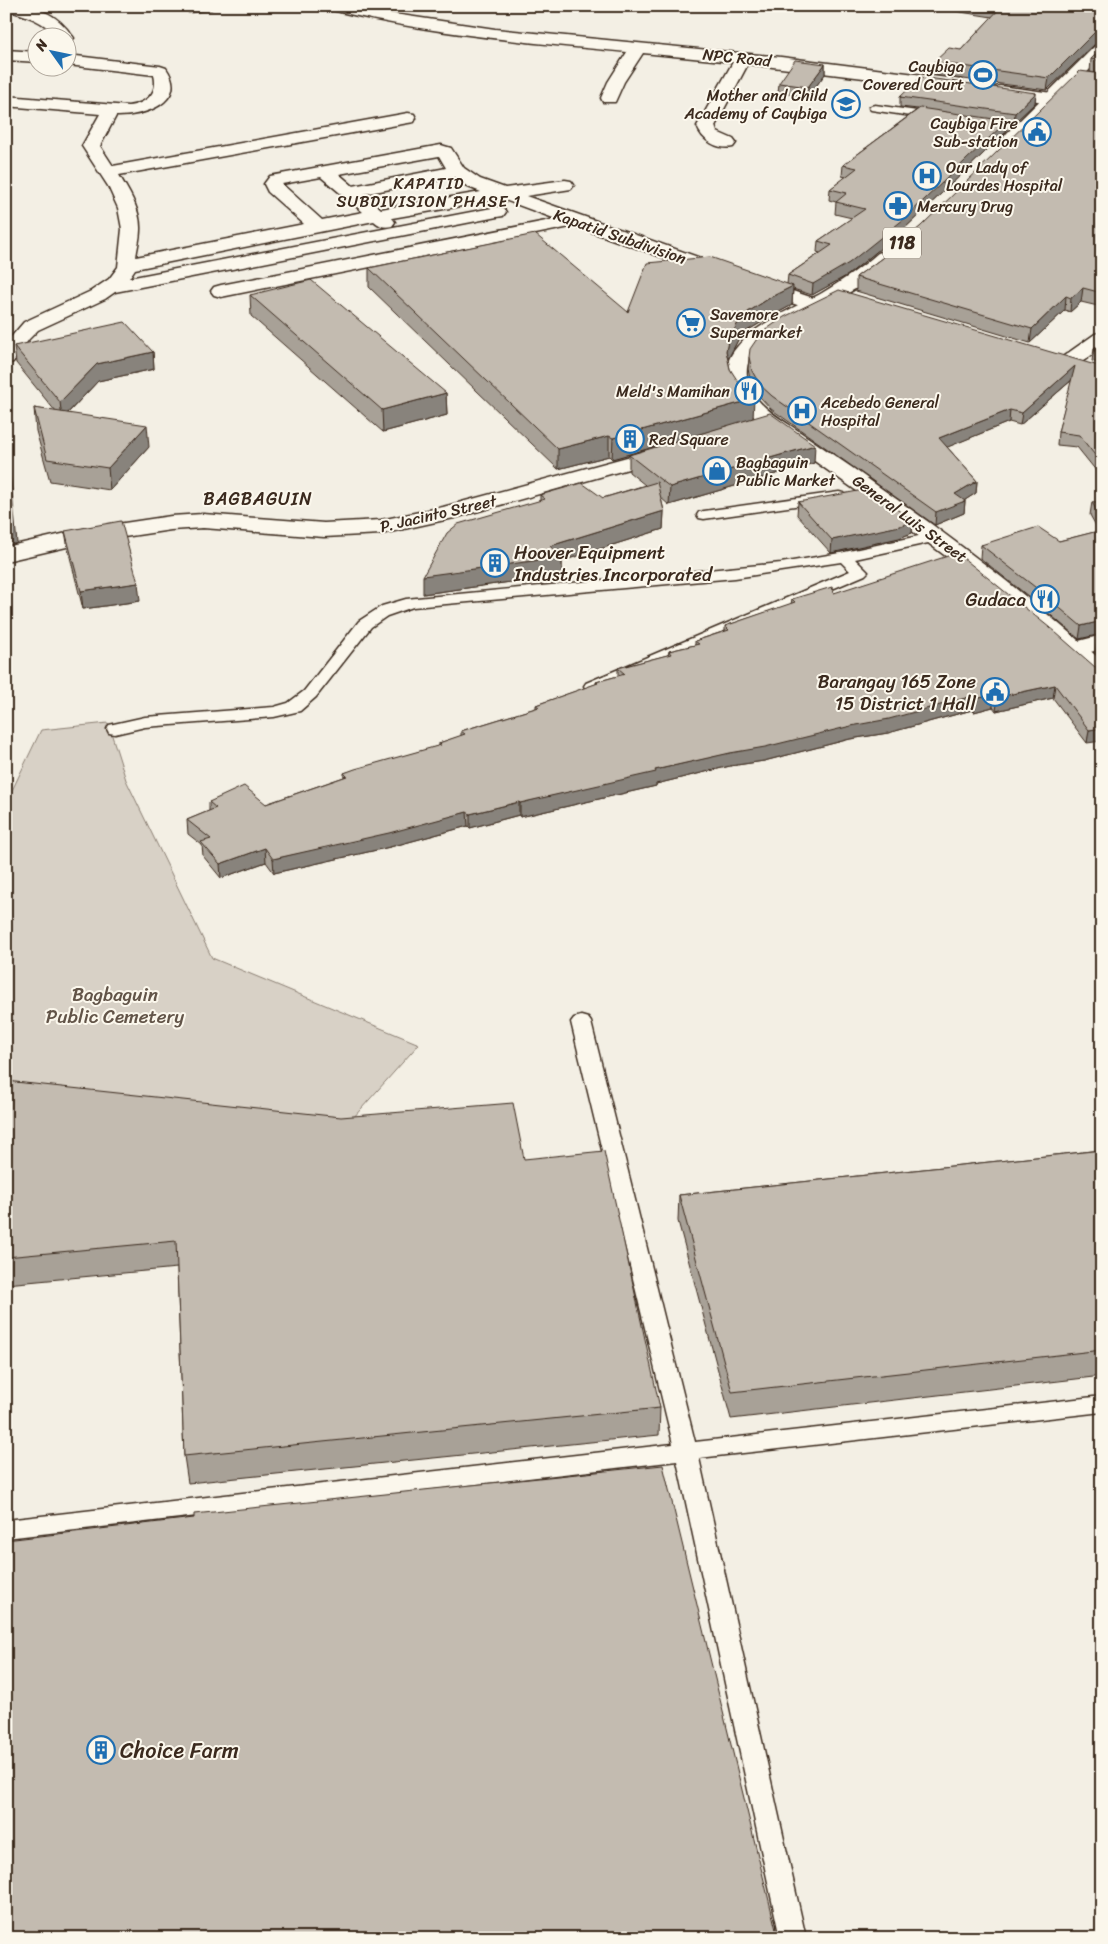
<svg xmlns="http://www.w3.org/2000/svg" width="1108" height="1944" viewBox="0 0 1108 1944" font-family="Sriracha,sans-serif">
  <style>
    .green { fill: #d8d1c6; stroke: #8a7e72 }
    .lines { fill: none; stroke-linecap: round; stroke-linejoin: round }
    .lane-casing { stroke: #3b2a1e; stroke-width: 3 }
    .street-casing { stroke: #3b2a1e; stroke-width: 3 }
    .secondary-casing { stroke: #3b2a1e; stroke-width: 3 }
    .primary-casing { stroke: #3b2a1e; stroke-width: 3 }
    .lane { fill: #fbf7ec; fill-rule: evenodd }
    .street { fill: #fbf7ec; fill-rule: evenodd }
    .secondary { fill: #fbf7ec; fill-rule: evenodd }
    .primary { fill: #fbf7ec; fill-rule: evenodd }
    .wall { fill: #a8a197; stroke: #3b2a1e }
    .shaded-wall { fill: #88837b; stroke: #3b2a1e }
    .building { fill: #c3bbb0; stroke: #3b2a1e }
    .labels { text-anchor: middle; stroke-width: 4; stroke-linejoin: round; paint-order: stroke }
    .far-street-label { font-size: 16px; fill: #3b2a1e; stroke: #fbf7ec }
    .far-poi-label { font-size: 16px; fill: #3b2a1e; stroke: #fbf7ec; text-anchor: start }
    .far-neighbourhood-label { font-size: 16px; letter-spacing: 1px; fill: #3b2a1e; stroke: #fbf7ec }
    .shield { fill: #fbf7ec; stroke: #75685c; stroke-width: 1 }
    .shield-label { font-size: 18px; font-weight: bold; fill: #3b2a1e }
    .far-quarter-label { font-size: 18px; letter-spacing: 1px; fill: #3b2a1e; stroke: #fbf7ec }
    .poi-label { font-size: 19px; fill: #3b2a1e; stroke: #fbf7ec; text-anchor: end }
    .park-label { font-size: 19px; fill: #625448; stroke: #fbf7ec }
    .near-poi-label { font-size: 22px; fill: #3b2a1e; stroke: #fbf7ec; text-anchor: start }
  </style>
  <rect width="100%" height="100%" fill="#f3efe4"/>
  <filter id="ink" filterUnits="userSpaceOnUse"><feTurbulence type="fractalNoise" baseFrequency=".02" numOctaves="2"/><feDisplacementMap in="SourceGraphic" scale="10" xChannelSelector="R" yChannelSelector="G"/><feConvolveMatrix kernelMatrix="1 2 1 2 8 2 1 2 1" color-interpolation-filters="sRGB"/></filter>
  <g filter="url(#ink)">
    <polygon class="green" points="108,723 126,780 212,958 419,1044 336,1137 6,1102 6,803 41,730"/>
    <g class="lines">
      <defs>
        <g id="lane">
          <polygon points="195,6 216,6 211,9 189,12 188,10 189,8"/>
          <polygon points="875,105 938,114 944,117 938,120 871,110 869,108 871,106"/>
          <polygon points="839,492 844,493 846,496 844,499 704,519 699,518 697,515 699,512 704,511"/>
          <polygon points="937,532 942,534 945,537 942,540 855,559 868,572 865,575 592,691 586,689 584,686 586,683 850,571 841,562 735,578 413,607 387,616 371,627 316,697 300,711 274,717 145,727 115,734 109,733 107,729 109,725 145,717 274,707 288,703 304,691 359,621 382,606 406,599 781,563 840,553"/>
          <polygon points="581,1016 588,1018 591,1022 695,1442 1102,1396 1102,1412 699,1458 806,1938 780,1938 677,1461 6,1538 6,1520 673,1444 571,1022 574,1018"/>
        </g>
        <g id="street">
          <path d="M 6,6 C 37,6 55,11 74,38 L 68,42 L 68,38 L 58,38 C 45,21 25,15 6,10 Z"/>
          <path d="M 326,6 L 354,6 L 374,11 L 495,29 L 781,57 L 955,79 L 961,80 L 963,84 L 961,88 L 955,89 L 748,64 L 715,126 L 717,132 L 733,139 L 736,143 L 733,147 C 718,150 702,141 697,126 L 733,62 L 643,53 L 624,82 L 615,102 L 603,102 L 601,98 L 608,82 L 627,52 C 527,42 426,34 328,9 Z"/>
          <polygon points="6,50 38,52 38,62 6,60"/>
          <path d="M 68,55 L 160,66 L 166,68 C 190,102 142,117 116,116 L 100,146 L 113,166 L 408,113 L 414,114 L 416,118 L 414,122 L 408,123 L 119,175 C 129,192 141,210 140,230 C 140,239 137,248 136,257 L 304,224 L 268,192 L 264,184 L 270,176 L 441,145 L 451,148 L 464,168 L 480,179 L 505,188 L 565,180 L 571,181 L 574,185 L 571,189 L 526,196 L 726,267 L 728,271 L 726,275 L 719,277 L 712,275 L 575,226 L 221,297 L 214,295 L 211,291 L 214,287 L 221,285 L 556,219 L 502,199 L 392,218 L 395,222 L 392,226 C 384,228 380,226 374,221 L 135,269 L 129,278 L 497,207 L 503,208 L 506,212 L 503,216 L 497,217 L 115,292 L 105,299 L 38,330 L 29,339 L 13,362 L 6,364 L 6,343 L 24,322 L 91,291 L 109,279 L 118,267 L 122,229 L 118,208 L 108,186 L 82,146 L 100,114 L 6,106 L 6,96 L 128,106 C 145,104 159,94 154,75 L 68,65 ZM 439,156 L 446,168 L 353,186 L 339,174 ZM 321,177 L 363,212 L 322,220 L 282,184 ZM 454,177 L 468,187 L 481,192 L 381,209 L 364,194 Z"/>
          <polygon points="1000,86 1052,93 1058,94 1060,98 1058,102 1052,103 994,95 992,91 994,87"/>
          <polygon points="757,279 822,301 825,305 822,309 815,311 750,289 747,285 750,281"/>
          <path d="M 1102,332 L 1102,347 C 1089,356 1077,370 1061,366 L 1058,362 L 1061,358 L 1095,334 Z"/>
          <polygon points="1102,635 1102,649 1075,656 1067,654 1063,649 1067,644"/>
        </g>
        <polygon id="secondary" points="664,447 671,449 675,453 671,457 454,518 381,534 324,537 203,528 171,530 84,543 6,561 6,547 84,529 171,516 203,514 324,523 381,520 443,507"/>
        <g id="primary">
          <polygon points="1102,43 1102,57 1019,141 1013,142 1007,141 1004,137 1007,133 1096,45"/>
          <path d="M 885,251 L 892,253 L 894,257 C 866,298 767,321 750,358 C 743,373 748,388 758,400 C 768,412 784,421 797,430 C 823,448 849,465 875,484 C 954,539 1030,597 1102,661 L 1102,681 L 1094,679 L 1055,644 L 975,578 L 892,516 L 751,416 C 744,410 739,403 734,395 C 700,345 789,311 822,293 C 842,281 861,268 878,253 Z"/>
        </g>
      </defs>
      <use href="#lane" class="lane-casing"/>
      <use href="#street" class="street-casing"/>
      <use href="#secondary" class="secondary-casing"/>
      <use href="#primary" class="primary-casing"/>
      <use href="#lane" class="lane"/>
      <use href="#street" class="street"/>
      <use href="#secondary" class="secondary"/>
      <use href="#primary" class="primary"/>
    </g>
    <g class="wall">
      <polygon points="923,6 1102,6 1095,44 1047,90 933,75 934,62 961,50 992,17"/>
      <polygon points="1102,49 1102,74 1090,72 1091,59"/>
      <polygon points="825,64 825,74 808,97 778,93 779,83"/>
      <polygon points="1102,74 1102,307 1081,302 1070,312 1065,310 1030,343 856,291 856,277 893,250"/>
      <polygon points="1036,93 1035,103 1014,123 1007,122 1006,132 903,230 848,275 812,295 793,289 792,305 770,317 747,331 738,340 728,359 730,369 754,418 814,463 669,505 661,498 664,511 663,529 562,561 562,575 423,594 540,500 540,495 603,498 645,485 629,472 629,455 668,443 612,459 609,456 558,469 369,287 369,268 628,312 787,284 788,275 820,253 817,252 818,241 852,218 835,214 836,202 829,200 830,189 846,177 842,176 843,165 918,109 900,107 900,97"/>
      <polygon points="250,295 446,393 447,415 383,432 251,316"/>
      <polygon points="1102,343 1102,364 1092,361 1094,349"/>
      <polygon points="14,346 153,352 154,369 98,381 68,413 149,447 110,490 50,481 36,431 34,408 56,412 16,363"/>
      <polygon points="749,357 1102,367 1102,478 1077,447 1057,445 1058,432 1072,380 1020,425 1009,422 947,447 977,481 976,493 965,500 965,501 964,513 935,525 771,409 760,397 751,383 748,369"/>
      <polygon points="798,502 913,521 912,533 899,538 831,553 797,515"/>
      <polygon points="1092,502 1102,502 1102,634 1079,639 1033,600 980,558 981,545 1059,541 1099,531 1090,515"/>
      <polygon points="65,531 140,601 83,609 68,549"/>
      <polygon points="834,593 1102,669 1087,743 1053,698 996,711 993,707 974,712 972,710 888,733 850,739 764,761 730,766 656,784 656,786 520,817 519,815 470,828 468,826 390,847 274,873 266,862 221,878 203,856 202,845 188,834 187,820 209,811 209,802 266,804 344,777 344,773 439,746 439,743 461,736 461,731 536,708 536,705 596,684 596,682 618,676 618,668 668,655 669,651 695,645 695,641 725,631 725,626 791,604 792,599"/>
      <polygon points="1102,638 1102,659 1095,653 1097,640"/>
      <polygon points="6,1081 524,1159 660,1408 659,1435 188,1483 184,1456 177,1268 6,1284"/>
      <polygon points="1102,1150 1102,1376 731,1419 678,1221 679,1195"/>
    </g>
    <g class="shaded-wall">
      <polygon points="1102,30 1102,42 1095,44 1047,90 1049,78 1096,31"/>
      <polygon points="825,64 825,74 808,97 808,87"/>
      <polygon points="1036,93 1035,103 1014,123 1015,113"/>
      <polygon points="1007,121 1006,132 903,230 848,275 812,295 813,284"/>
      <polygon points="793,286 792,305 770,317 747,331 738,340 727,361 726,351 728,341 739,321 748,312 771,297"/>
      <polygon points="1083,288 1081,302 1070,312 1071,298"/>
      <polygon points="1066,296 1065,310 1030,343 1032,329"/>
      <polygon points="153,352 154,369 98,381 62,419 60,402 97,364"/>
      <polygon points="1075,366 1074,378 1020,425 1022,413"/>
      <polygon points="446,393 447,415 383,432 382,410"/>
      <polygon points="754,399 753,419 612,459 613,438"/>
      <polygon points="1010,410 1009,422 938,451 939,438"/>
      <polygon points="147,425 149,447 110,490 108,468"/>
      <polygon points="6,430 17,543 6,546"/>
      <polygon points="609,436 609,456 558,469 558,449"/>
      <polygon points="815,445 814,463 669,505 670,487"/>
      <polygon points="977,481 976,493 962,502 965,501 964,513 935,525 936,512 955,494"/>
      <polygon points="664,511 663,529 562,561 562,575 423,594 423,576 550,546"/>
      <polygon points="913,521 912,533 899,538 831,553 832,540"/>
      <polygon points="138,583 140,601 83,609 81,591"/>
      <polygon points="1102,621 1102,634 1079,639 1081,626"/>
      <polygon points="1055,685 1053,698 996,711 998,697"/>
      <polygon points="994,694 993,707 974,712 976,699"/>
      <polygon points="973,696 972,710 888,733 850,739 764,761 730,766 656,784 656,786 520,817 520,803 655,770"/>
      <polygon points="1102,728 1102,741 1087,743 1089,730"/>
      <polygon points="519,802 519,815 470,828 470,814"/>
      <polygon points="467,812 468,826 390,847 274,873 273,859"/>
      <polygon points="265,848 266,862 221,878 220,864"/>
    </g>
    <g class="building">
      <polygon points="1002,6 1102,6 1102,30 1096,31 1049,78 934,62 949,48 961,50"/>
      <polygon points="1102,49 1102,61 1091,59"/>
      <polygon points="795,60 825,64 808,87 779,83"/>
      <polygon points="1080,71 1102,74 1102,293 1083,288 1071,298 1066,296 1032,329 856,277 893,250 921,226"/>
      <polygon points="921,77 1036,93 1015,113 900,97"/>
      <polygon points="920,108 1007,121 904,219 849,263 813,284 788,275 832,245 818,241 865,209 836,202 847,193 830,189 857,168 843,165"/>
      <polygon points="535,234 628,312 647,263 710,257 793,286 771,297 748,312 739,321 728,341 726,351 730,369 741,386 754,399 613,438 609,436 558,449 369,268"/>
      <polygon points="311,280 446,393 382,410 250,295"/>
      <polygon points="839,290 1102,367 1102,464 1079,435 1058,432 1075,366 1022,413 1010,410 939,438 977,481 955,494 965,501 936,512 772,396 760,385 752,371 749,357 750,349 761,333 784,317"/>
      <polygon points="125,322 153,352 97,364 60,402 14,346"/>
      <polygon points="1102,343 1102,352 1094,349"/>
      <polygon points="34,408 147,425 108,468 47,459"/>
      <polygon points="770,413 815,445 670,487 629,455"/>
      <polygon points="6,438 14,521 6,523"/>
      <polygon points="657,482 664,511 550,546 562,557 423,576 447,533 458,524 545,499 540,495 582,483 603,498"/>
      <polygon points="869,489 913,521 900,526 832,540 798,502"/>
      <polygon points="1092,502 1102,502 1102,521"/>
      <polygon points="121,521 138,583 81,591 65,531"/>
      <polygon points="1038,527 1059,541 1102,530 1102,621 1081,626 1035,587 981,545"/>
      <polygon points="957,553 1055,632 1095,667 1102,669 1102,728 1089,730 1055,685 998,697 994,694 976,699 973,696 889,719 851,726 765,747 730,753 655,770 656,772 520,803 519,802 470,814 467,812 389,833 273,859 265,848 220,864 201,842 211,839 187,820 216,808 209,802 244,786 266,804 347,776 344,773 355,769 441,745 439,743 465,734 461,731 539,707 536,705 598,683 596,682 625,674 618,668 671,654 669,651 699,644 695,641 729,630 725,626 795,602 792,599 832,587 834,593"/>
      <polygon points="1102,638 1102,644 1097,640"/>
      <polygon points="6,1081 341,1117 513,1103 524,1159 604,1151 660,1408 184,1456 176,1241 6,1257"/>
      <polygon points="1102,1150 1102,1350 732,1392 679,1195"/>
      <polygon points="663,1465 778,1938 6,1938 6,1540 194,1518 194,1514"/>
    </g>
  </g>
  <defs>
    <symbol id="stadium-ring" viewBox="-11 -11 22 22"><circle r="9.5" fill="#fbf7ec" stroke="#1f6fb2" stroke-width="1.5"/><path d="M0-5a6.5 5 0 1 0 0 10a6.5 5 0 1 0 0-10ZM-3.5-1.8h7v3.6h-7Z" fill="#1f6fb2"/></symbol>
    <symbol id="school-ring" viewBox="-11 -11 22 22"><circle r="9.5" fill="#fbf7ec" stroke="#1f6fb2" stroke-width="1.5"/><path d="M0-5L7-2L0 1L-7-2ZM-4 1L0 2.5L4 1V4Q0 6-4 4Z" fill="#1f6fb2"/></symbol>
    <symbol id="civic-ring" viewBox="-11 -11 22 22"><circle r="9.5" fill="#fbf7ec" stroke="#1f6fb2" stroke-width="1.5"/><path d="M-.6-6.5H3V-4.5H.6V-3L4-1V1h2V6H-6V1h2V-1L-.6-3ZM-1.2 2.5V6h2.4V2.5Z" fill="#1f6fb2"/></symbol>
    <symbol id="hospital-ring" viewBox="-11 -11 22 22"><circle r="9.5" fill="#fbf7ec" stroke="#1f6fb2" stroke-width="1.5"/><path d="M-5-5h3v3.5h4V-5h3V5h-3V1.5h-4V5h-3Z" fill="#1f6fb2"/></symbol>
    <symbol id="pharmacy-ring" viewBox="-11 -11 22 22"><circle r="9.5" fill="#fbf7ec" stroke="#1f6fb2" stroke-width="1.5"/><path d="M-2-6h4v4h4v4h-4v4h-4v-4h-4v-4h4Z" fill="#1f6fb2"/></symbol>
    <symbol id="supermarket-ring" viewBox="-11 -11 22 22"><circle r="9.5" fill="#fbf7ec" stroke="#1f6fb2" stroke-width="1.5"/><path d="M-6-5.5h2.5l.6 2H6L4.5 2H-2.5L-4.4-4H-6ZM-1.5 3.2a1.3 1.3 0 1 0 .1 0ZM3 3.2a1.3 1.3 0 1 0 .1 0Z" fill="#1f6fb2"/></symbol>
    <symbol id="restaurant-ring" viewBox="-11 -11 22 22"><circle r="9.5" fill="#fbf7ec" stroke="#1f6fb2" stroke-width="1.5"/><path d="M-5-6h1v4h1v-4h1v4h1v-4h1v5L-1.5 .5V6h-2V.5L-5-1ZM5-6V6H3V1.5H1.5Q1.5-4 5-6Z" fill="#1f6fb2"/></symbol>
    <symbol id="building-ring" viewBox="-11 -11 22 22"><circle r="9.5" fill="#fbf7ec" stroke="#1f6fb2" stroke-width="1.5"/><path d="M-4-6H4V6H1V3H-1V6H-4ZM-2.5-4.3h1.7v1.8h-1.7ZM.8-4.3h1.7v1.8H.8ZM-2.5-1h1.7V.8h-1.7ZM.8-1h1.7V.8H.8Z" fill="#1f6fb2"/></symbol>
    <symbol id="shop-ring" viewBox="-11 -11 22 22"><circle r="9.5" fill="#fbf7ec" stroke="#1f6fb2" stroke-width="1.5"/><path d="M-5-2.5h2.3a2.7 3.5 0 0 1 5.4 0H5L5.5 6h-11ZM-1.5-2.5h3a1.5 2.3 0 0 0-3 0Z" fill="#1f6fb2"/></symbol>
  </defs>
  <g fill-rule="evenodd">
    <use href="#stadium-ring" x="967" y="59" width="32" height="32"/>
    <use href="#school-ring" x="830" y="88" width="32" height="32"/>
    <use href="#civic-ring" x="1021" y="116" width="32" height="32"/>
    <use href="#hospital-ring" x="911" y="160" width="32" height="32"/>
    <use href="#pharmacy-ring" x="882" y="190" width="32" height="32"/>
    <use href="#supermarket-ring" x="675" y="307" width="32" height="32"/>
    <use href="#restaurant-ring" x="733" y="375" width="32" height="32"/>
    <use href="#hospital-ring" x="786" y="395" width="32" height="32"/>
    <use href="#building-ring" x="614" y="423" width="32" height="32"/>
    <use href="#shop-ring" x="701" y="455" width="32" height="32"/>
    <use href="#building-ring" x="479" y="547" width="32" height="32"/>
    <use href="#restaurant-ring" x="1029" y="583" width="32" height="32"/>
    <use href="#civic-ring" x="979" y="676" width="32" height="32"/>
    <use href="#building-ring" x="85" y="1734" width="32" height="32"/>
  </g>
  <g class="labels">
    <g class="far-street-label">
      <text transform="translate(737 57) rotate(6)" y="6">NPC Road</text>
      <text transform="translate(620 236) rotate(19)" y="6">Kapatid Subdivision</text>
      <text transform="translate(438 513) rotate(-13)" y="6">P. Jacinto Street</text>
      <text transform="translate(910 518) rotate(36)" y="6">General Luis Street</text>
    </g>
    <g class="far-poi-label">
      <text x="964" y="72" text-anchor="end">Caybiga<tspan x="964" dy="18">Covered Court</tspan></text>
      <text x="827" y="101" text-anchor="end">Mother and Child<tspan x="827" dy="18">Academy of Caybiga</tspan></text>
      <text x="1018" y="129" text-anchor="end">Caybiga Fire<tspan x="1018" dy="18">Sub-station</tspan></text>
      <text x="946" y="173">Our Lady of<tspan x="946" dy="18">Lourdes Hospital</tspan></text>
      <text x="917" y="212">Mercury Drug</text>
      <text x="710" y="320">Savemore<tspan x="710" dy="18">Supermarket</tspan></text>
      <text x="730" y="397" text-anchor="end">Meld's Mamihan</text>
      <text x="821" y="408">Acebedo General<tspan x="821" dy="18">Hospital</tspan></text>
      <text x="649" y="445">Red Square</text>
      <text x="736" y="468">Bagbaguin<tspan x="736" dy="18">Public Market</tspan></text>
    </g>
    <g class="far-neighbourhood-label">
      <text x="429" y="189">KAPATID<tspan x="429" dy="18">SUBDIVISION PHASE 1</tspan></text>
    </g>
    <rect class="shield" x="883" y="227.5" width="38" height="31" rx="4"/>
    <g class="shield-label">
      <text x="902" y="249">118</text>
    </g>
    <g class="far-quarter-label">
      <text x="258" y="505">BAGBAGUIN</text>
    </g>
    <g class="poi-label">
      <text x="514" y="559" text-anchor="start">Hoover Equipment<tspan x="514" dy="22">Industries Incorporated</tspan></text>
      <text x="1026" y="606">Gudaca</text>
      <text x="976" y="688">Barangay 165 Zone<tspan x="976" dy="22">15 District 1 Hall</tspan></text>
    </g>
    <g class="park-label">
      <text x="115" y="1001">Bagbaguin<tspan x="115" dy="22">Public Cemetery</tspan></text>
    </g>
    <g class="near-poi-label">
      <text x="120" y="1758">Choice Farm</text>
    </g>
  </g>
  <rect width="1108" height="1944" fill="none" stroke="#fbf7ec" stroke-width="25"/>
  <rect x="12" y="12" width="1083" height="1919" fill="none" stroke="#3b2a1e" stroke-width="2" filter="url(#ink)"/>
  <g transform="translate(52 52) rotate(303)"><circle r="24" fill="#fbf7ec" stroke="#aea59a"/>
  <path d="M0-4L9 19L0 12L-9 19Z" fill="#1f6fb2"/>
  <text y="-8" font-size="14" font-weight="bold" text-anchor="middle" fill="#3b2a1e">N</text>
  </g>
</svg>
